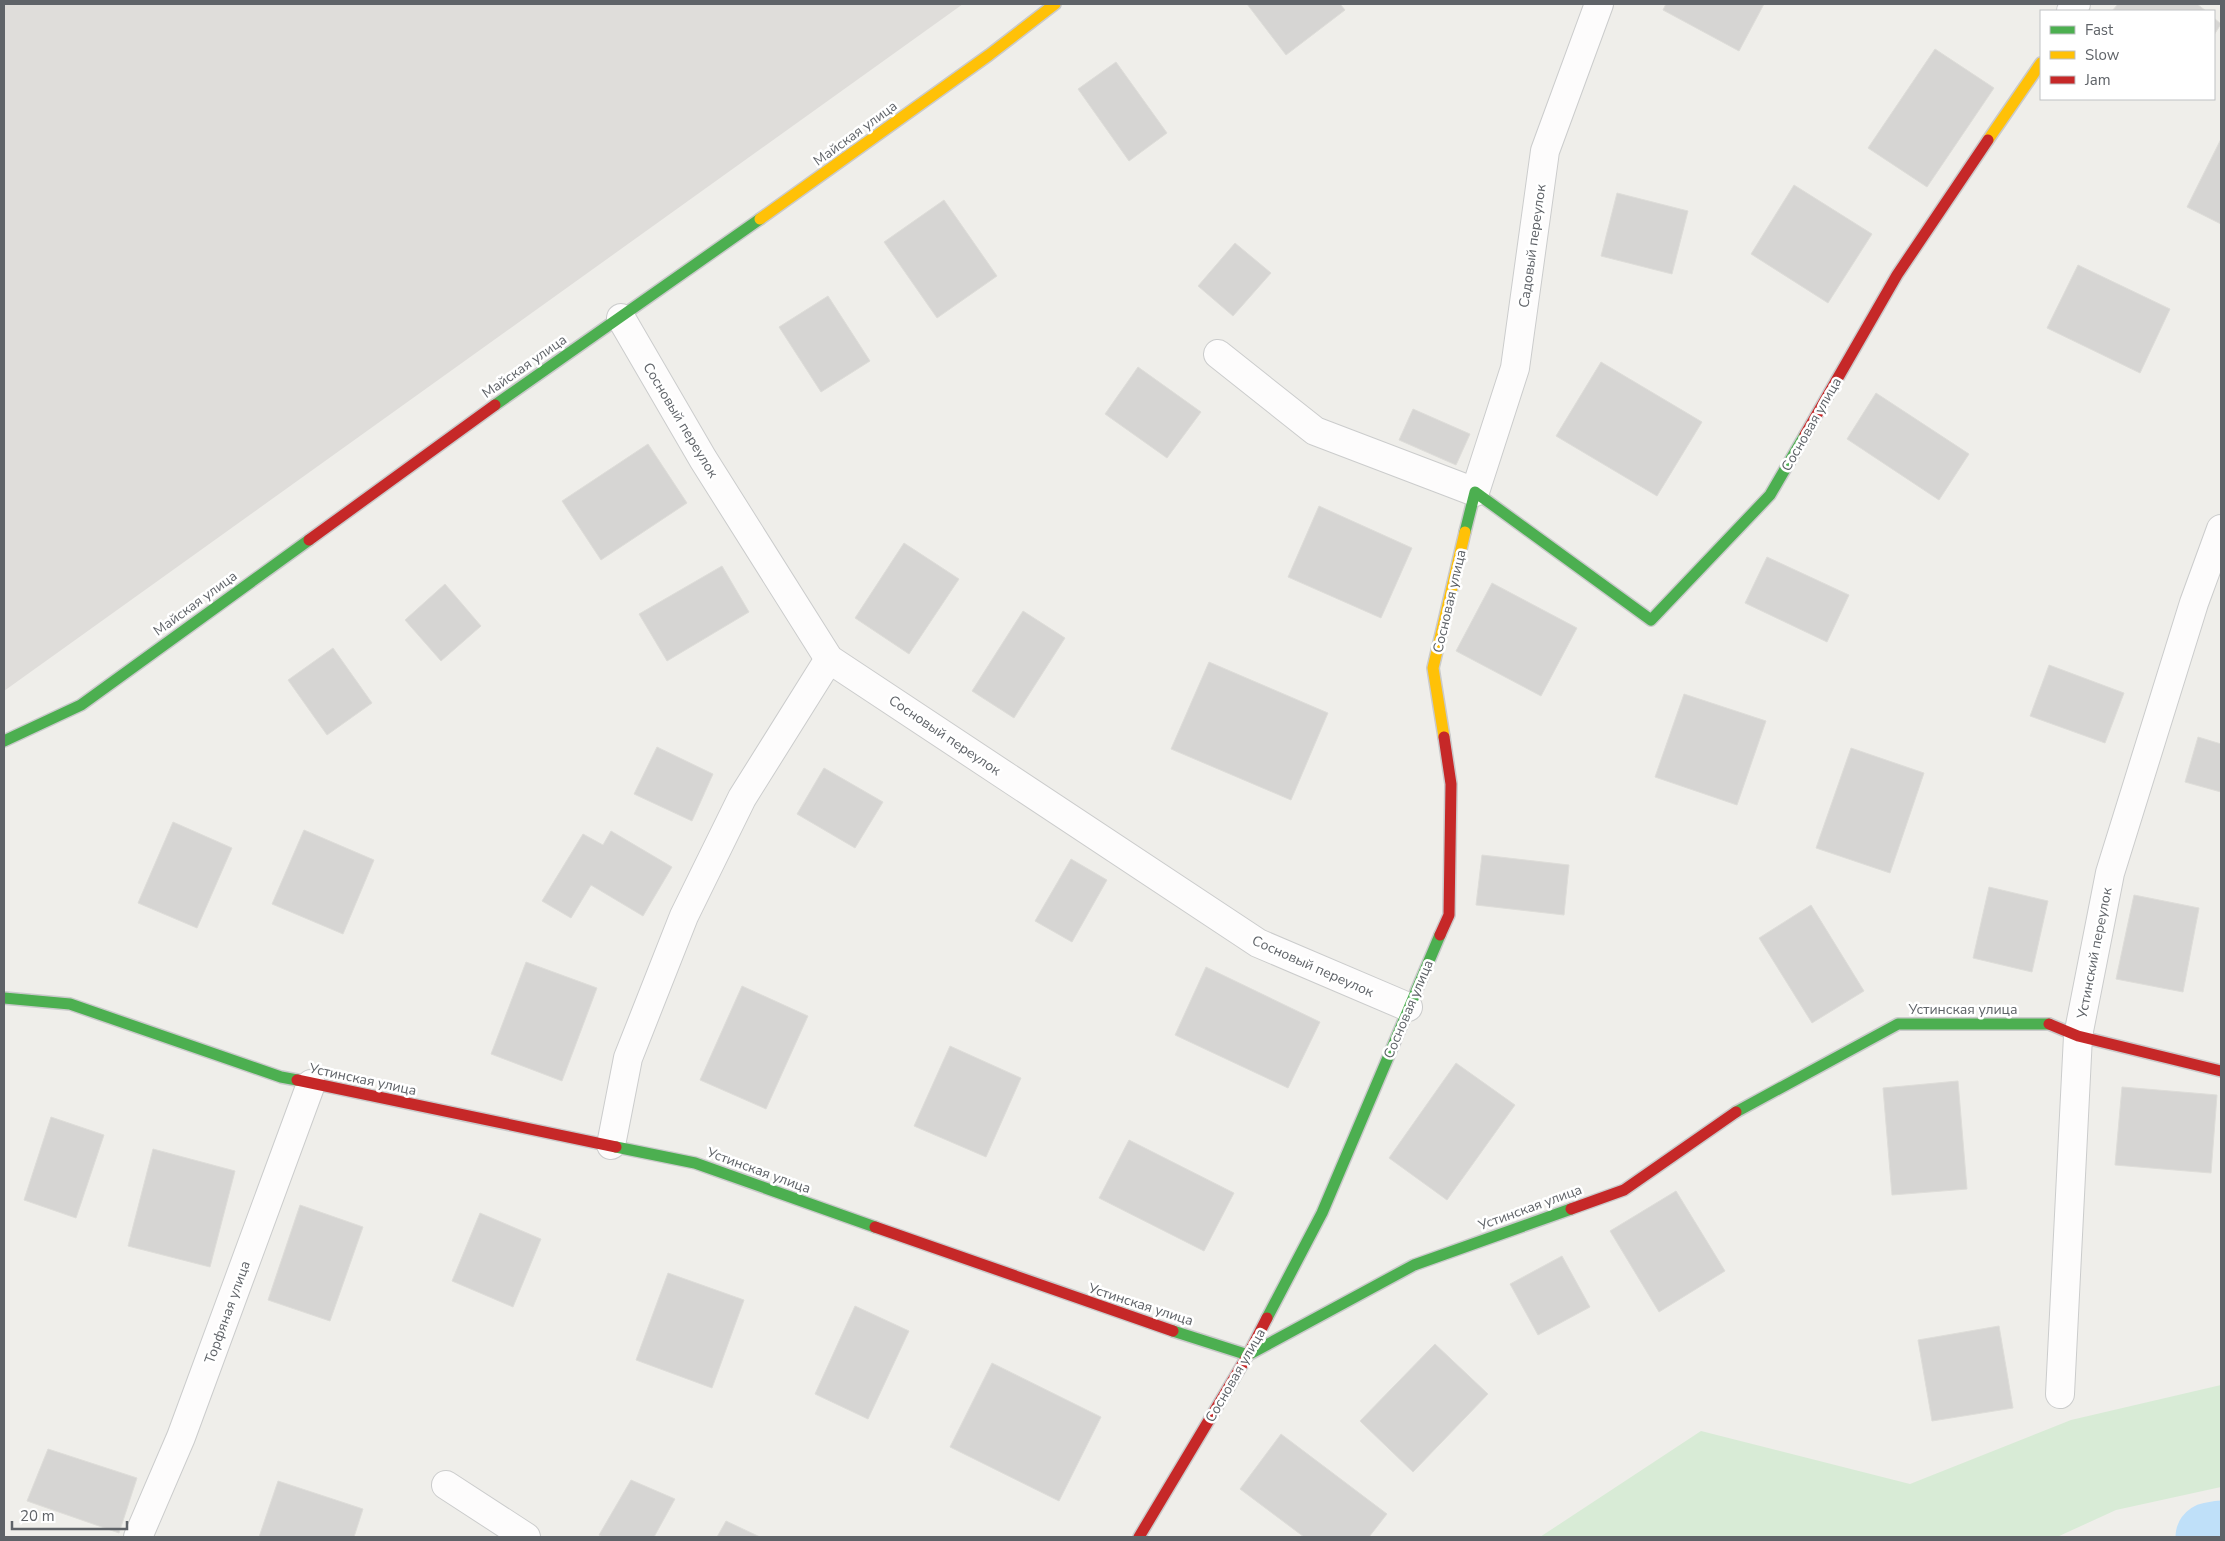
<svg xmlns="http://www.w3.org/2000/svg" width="2225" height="1541" viewBox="0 0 2225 1541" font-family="'Nunito Sans',sans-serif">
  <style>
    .industrial { fill: #dfddda }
    .green { fill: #d8ebd6 }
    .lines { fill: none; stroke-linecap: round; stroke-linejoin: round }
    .river { stroke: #bfe0f9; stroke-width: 69 }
    .building { fill: #d6d5d3; stroke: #deddd9 }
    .street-casing { stroke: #cbcccc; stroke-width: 30 }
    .fast-casing { stroke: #cacacb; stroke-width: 14 }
    .slow-casing { stroke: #cacacb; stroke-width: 14 }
    .jam-casing { stroke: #cacacb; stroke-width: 14 }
    .street { stroke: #fdfcfc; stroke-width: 28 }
    .fast { stroke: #4caf50; stroke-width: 11 }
    .slow { stroke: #ffc107; stroke-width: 11 }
    .jam { stroke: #c62828; stroke-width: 11 }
    .labels { text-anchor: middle; stroke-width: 5; stroke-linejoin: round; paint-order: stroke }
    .street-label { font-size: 14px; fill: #5f6368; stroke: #fff }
  </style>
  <rect width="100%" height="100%" fill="#efeeea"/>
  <polygon class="industrial" points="4,4 963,4 4,691"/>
  <polygon class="green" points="2221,1385 2221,1487 2116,1510 2057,1537 1540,1537 1701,1431 1910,1484 2071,1420"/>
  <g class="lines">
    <polyline class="river" points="2210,1537 2221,1535"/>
  </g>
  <g class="building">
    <polygon points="1247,4 1340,4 1345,10 1286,55"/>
    <polygon points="1666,4 1764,4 1739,51 1663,10"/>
    <polygon points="2118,4 2197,4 2206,11 2112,11"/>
    <polygon points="2214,18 2221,24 2214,35"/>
    <polygon points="1935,49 1994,88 1927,187 1868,148"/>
    <polygon points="1116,62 1167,133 1129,161 1078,89"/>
    <polygon points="2221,139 2221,224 2187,207"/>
    <polygon points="1794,185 1872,234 1828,303 1751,254"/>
    <polygon points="1617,193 1688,211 1672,274 1601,256"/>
    <polygon points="944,200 997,276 937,318 884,242"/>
    <polygon points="1235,243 1271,273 1233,316 1198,286"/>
    <polygon points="2078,265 2170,309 2140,373 2047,328"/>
    <polygon points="828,296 870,361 821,392 779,327"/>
    <polygon points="1601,362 1702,422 1657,496 1556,436"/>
    <polygon points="1138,367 1201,412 1167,458 1105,414"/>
    <polygon points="1876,393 1969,454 1939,500 1847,439"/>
    <polygon points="1413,409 1470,434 1456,465 1399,440"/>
    <polygon points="648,444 687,503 601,560 562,501"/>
    <polygon points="1319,506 1412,548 1381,618 1288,577"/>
    <polygon points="904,543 959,579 909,654 855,618"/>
    <polygon points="1767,557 1849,595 1827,642 1745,603"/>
    <polygon points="722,566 749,612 667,661 639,614"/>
    <polygon points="1492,583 1577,628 1541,696 1456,651"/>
    <polygon points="445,584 481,626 441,661 405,620"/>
    <polygon points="1023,611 1065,638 1014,718 972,691"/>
    <polygon points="333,648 372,703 327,735 288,680"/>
    <polygon points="1209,662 1328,713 1291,800 1171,749"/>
    <polygon points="2049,665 2124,693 2105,743 2030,716"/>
    <polygon points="1684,694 1766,721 1737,805 1655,777"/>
    <polygon points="2198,737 2221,744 2221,792 2185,782"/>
    <polygon points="657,747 713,774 692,821 634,794"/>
    <polygon points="1851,748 1924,773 1890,873 1816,848"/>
    <polygon points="824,768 883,802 855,848 797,814"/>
    <polygon points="173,822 232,848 197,928 138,903"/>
    <polygon points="304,830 374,860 343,934 272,904"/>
    <polygon points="611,831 672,867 643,916 591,885 571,918 542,901 583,834 603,845"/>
    <polygon points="1482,855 1569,865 1564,915 1476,905"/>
    <polygon points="1071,859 1107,880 1072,942 1035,921"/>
    <polygon points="1989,887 2048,901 2032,972 1973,958"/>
    <polygon points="2134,895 2199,908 2183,992 2116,979"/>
    <polygon points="1811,905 1864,991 1812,1023 1759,938"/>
    <polygon points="526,962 597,988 562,1081 491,1054"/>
    <polygon points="1206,967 1320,1022 1288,1088 1175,1035"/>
    <polygon points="742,986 808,1016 766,1109 700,1080"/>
    <polygon points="950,1046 1021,1078 986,1157 914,1126"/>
    <polygon points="1456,1063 1515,1105 1447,1200 1389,1158"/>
    <polygon points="1958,1081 1967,1189 1892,1195 1883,1088"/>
    <polygon points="2122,1087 2217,1095 2211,1173 2115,1165"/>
    <polygon points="51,1117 104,1135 76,1218 24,1200"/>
    <polygon points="1129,1140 1234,1193 1204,1251 1099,1198"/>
    <polygon points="153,1149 235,1171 210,1267 128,1246"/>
    <polygon points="1676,1191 1725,1271 1659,1312 1610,1231"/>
    <polygon points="300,1205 363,1227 330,1321 268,1300"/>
    <polygon points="480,1213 541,1239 513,1307 452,1281"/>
    <polygon points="1562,1256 1590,1307 1538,1335 1510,1284"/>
    <polygon points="668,1273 744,1300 712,1388 636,1360"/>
    <polygon points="855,1306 909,1331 868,1419 815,1394"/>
    <polygon points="1999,1326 2013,1408 1932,1421 1918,1340"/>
    <polygon points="1435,1344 1488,1394 1413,1472 1360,1421"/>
    <polygon points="992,1363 1101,1417 1059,1501 950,1447"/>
    <polygon points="1281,1434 1387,1514 1369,1537 1304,1537 1240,1489"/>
    <polygon points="48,1449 137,1478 119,1533 27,1501"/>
    <polygon points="631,1480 675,1499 654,1537 603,1537 599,1535"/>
    <polygon points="278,1481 363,1509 354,1537 259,1537"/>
    <polygon points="726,1521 760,1537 717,1537"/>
  </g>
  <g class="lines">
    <defs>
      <g id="street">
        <polyline points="2071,11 2076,4"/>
        <polyline points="621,318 703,459 829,659 1258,943 1408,1007"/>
        <polyline points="1218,354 1315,431 1475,492 1515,368 1545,151 1599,4"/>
        <polyline points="611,1145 628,1058 684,916 742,798 829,659"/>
        <polyline points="2060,1394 2078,1036 2110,873 2194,603 2221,529"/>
        <polyline points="446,1485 526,1537"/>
        <polyline points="138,1537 181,1437 311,1084"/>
      </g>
      <g id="fast">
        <polyline points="495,405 760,219"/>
        <polyline points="1465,532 1475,492 1651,620 1770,495 1805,435"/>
        <polyline points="4,741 81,705 309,540"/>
        <polyline points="4,998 70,1004 281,1077 297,1080"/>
        <polyline points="1736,1112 1898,1024 2049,1024"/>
        <polyline points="616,1147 695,1163 875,1227"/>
        <polyline points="1267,1318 1322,1213 1440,935"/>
        <polyline points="1173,1331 1248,1355 1414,1265 1571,1209"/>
      </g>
      <g id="slow">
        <polyline points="1988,140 2041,63"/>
        <polyline points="760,219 989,55 1055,4"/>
        <polyline points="1444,737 1433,668 1465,532"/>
      </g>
      <g id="jam">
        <polyline points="1805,435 1897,275 1988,140"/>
        <polyline points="309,540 495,405"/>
        <polyline points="1440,935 1449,915 1451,784 1444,737"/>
        <polyline points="2049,1024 2078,1036 2221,1071"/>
        <polyline points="297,1080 616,1147"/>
        <polyline points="1571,1209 1624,1190 1736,1112"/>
        <polyline points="875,1227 1173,1331"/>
        <polyline points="1139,1537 1248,1355 1267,1318"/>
      </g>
    </defs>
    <use href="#street" class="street-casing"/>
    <use href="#fast" class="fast-casing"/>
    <use href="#slow" class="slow-casing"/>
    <use href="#jam" class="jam-casing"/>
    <use href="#street" class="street"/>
    <use href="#fast" class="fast"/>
    <use href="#slow" class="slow"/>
    <use href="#jam" class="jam"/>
  </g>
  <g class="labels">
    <g class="street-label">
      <text transform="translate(855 133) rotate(-36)" y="5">Майская улица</text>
      <text transform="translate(1532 246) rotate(-82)" y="5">Садовый переулок</text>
      <text transform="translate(524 366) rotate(-35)" y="5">Майская улица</text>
      <text transform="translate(681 420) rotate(59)" y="5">Сосновый переулок</text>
      <text transform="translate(1811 424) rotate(-60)" y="5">Сосновая улица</text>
      <text transform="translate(1449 601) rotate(-77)" y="5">Сосновая улица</text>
      <text transform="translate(195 603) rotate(-36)" y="5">Майская улица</text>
      <text transform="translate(945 735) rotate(34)" y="5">Сосновый переулок</text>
      <text transform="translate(2094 953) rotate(-79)" y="5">Устинский переулок</text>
      <text transform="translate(1313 966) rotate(24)" y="5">Сосновый переулок</text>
      <text transform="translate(1408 1009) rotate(-67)" y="5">Сосновая улица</text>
      <text x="1963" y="1014">Устинская улица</text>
      <text transform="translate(363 1079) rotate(12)" y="5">Устинская улица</text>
      <text transform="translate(759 1170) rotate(20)" y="5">Устинская улица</text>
      <text transform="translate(1530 1207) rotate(-20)" y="5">Устинская улица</text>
      <text transform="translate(1141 1304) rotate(18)" y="5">Устинская улица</text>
      <text transform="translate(227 1312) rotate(-70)" y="5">Торфяная улица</text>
      <text transform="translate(1235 1375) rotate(-60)" y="5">Сосновая улица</text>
    </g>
  </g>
  <rect width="2225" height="1541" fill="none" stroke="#5f6368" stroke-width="10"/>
  <rect x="2040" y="10" width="175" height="90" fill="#ffffff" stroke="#bfc1c3"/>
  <rect x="2050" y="26" width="25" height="8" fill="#4caf50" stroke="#bfc1c3"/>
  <text x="2085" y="35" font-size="15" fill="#5f6368">Fast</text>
  <rect x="2050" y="51" width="25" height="8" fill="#ffc107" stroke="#bfc1c3"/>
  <text x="2085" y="60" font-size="15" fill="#5f6368">Slow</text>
  <rect x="2050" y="76" width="25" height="8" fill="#c62828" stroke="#bfc1c3"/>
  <text x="2085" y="85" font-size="15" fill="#5f6368">Jam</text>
  <path d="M12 1521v8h115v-8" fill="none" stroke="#5f6368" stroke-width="2.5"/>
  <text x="20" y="1521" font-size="15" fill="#5f6368" stroke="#ffffff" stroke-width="4" paint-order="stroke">20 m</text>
</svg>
